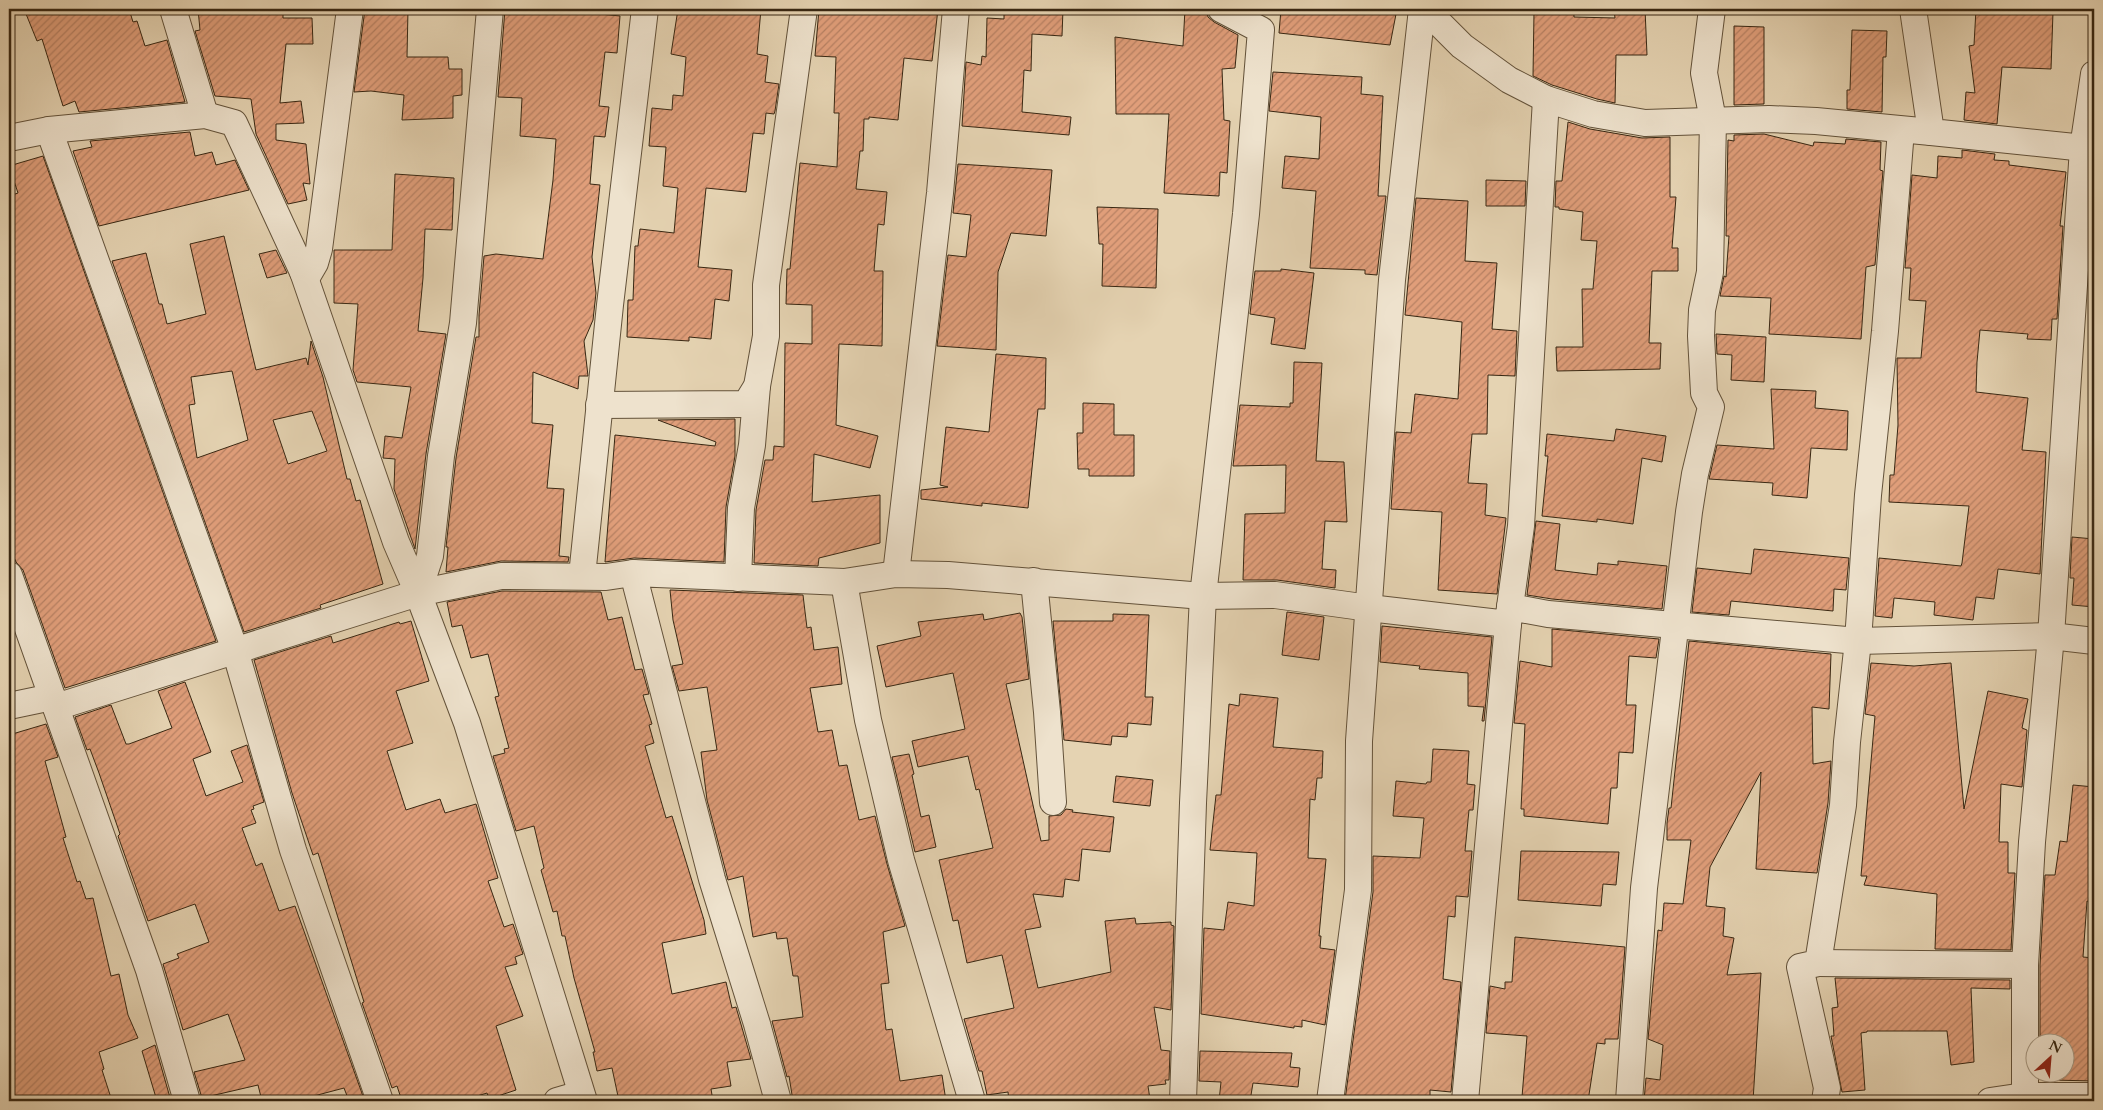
<svg xmlns="http://www.w3.org/2000/svg" width="2103" height="1110" viewBox="0 0 2103 1110" font-family="Cardo,serif">
  <style>
    .building { fill: url(#building-hatch); stroke: #382712; fill-rule: evenodd }
    .lines { fill: none; stroke-linecap: round; stroke-linejoin: round }
    .minor-casing { stroke: #63523a; stroke-width: 28 }
    .minor { stroke: #eee2cd; stroke-width: 26 }
  </style>
  <defs>
    <pattern id="building-hatch" width="6" height="6" patternUnits="userSpaceOnUse" patternTransform="scale(1.25)"><rect width="6" height="6" fill="#e09e7a"/><path d="M-1 1l2-2M0 6l6-6M5 7l2-2" fill="none" stroke="#b78163"/></pattern>
  </defs>
  <rect width="100%" height="100%" fill="#e5d3b2"/>
  <filter id="stains"><feTurbulence type="fractalNoise" baseFrequency=".004" numOctaves="4"/><feColorMatrix values="0 0 0 0 .2 0 0 0 0 .09 0 0 0 0 .02 0 0 0 .5 -.17"/></filter>
  <radialGradient id="worn" r=".72"><stop offset=".6" stop-color="#630" stop-opacity="0"/><stop offset="1" stop-color="#630" stop-opacity=".3"/></radialGradient>
  <g class="building">
    <polygon points="24,9 129,9 133,22 137,21 145,46 167,40 185,102 79,112 75,101 63,106 42,39 37,41"/>
    <polygon points="198,9 283,9 283,18 312,18 313,44 286,44 280,103 301,101 304,123 276,124 276,140 306,144 310,184 303,183 307,200 288,204 256,134 251,99 215,96 195,31 200,30"/>
    <polygon points="365,9 408,9 407,57 448,57 449,69 462,69 462,95 453,96 453,118 402,120 404,95 371,91 354,92"/>
    <polygon points="505,9 600,9 600,14 620,16 617,53 605,52 599,106 609,107 605,137 594,136 590,184 600,185 592,257 596,293 593,320 584,341 588,376 579,376 578,389 533,372 532,423 553,425 547,488 564,489 559,556 569,557 568,562 501,561 446,572 448,547 446,547 456,458 476,337 479,337 479,315 484,256 496,254 543,259 553,180 556,139 520,136 522,98 498,97"/>
    <polygon points="678,9 761,9 757,54 768,56 765,82 779,84 775,111 774,114 766,113 764,134 753,133 746,192 706,188 698,267 732,270 729,301 715,299 711,339 689,337 689,341 627,337 628,300 633,300 635,246 638,246 640,229 674,233 678,188 663,186 666,147 649,146 652,108 672,110 673,95 683,96 686,57 671,54"/>
    <polygon points="819,9 938,9 932,61 904,58 898,120 869,117 869,119 864,119 863,151 860,151 856,189 887,192 884,225 878,224 874,271 883,271 882,346 839,344 836,425 878,436 870,468 814,454 812,502 880,495 880,543 819,558 818,566 754,563 756,510 765,460 773,460 774,446 784,447 785,343 812,344 812,305 786,304 787,269 790,269 800,163 837,167 839,113 834,113 836,57 815,56"/>
    <polygon points="1004,9 1063,9 1062,36 1032,34 1031,71 1024,70 1022,112 1071,117 1069,135 962,126 966,62 981,65 982,56 986,57 987,18 1004,19"/>
    <polygon points="1185,9 1206,9 1208,17 1214,22 1238,35 1235,68 1222,69 1224,120 1230,121 1227,173 1220,172 1219,196 1164,193 1169,114 1116,114 1115,37 1183,46"/>
    <polygon points="1281,9 1397,9 1390,45 1279,33"/>
    <polygon points="1614,9 1645,9 1647,55 1616,55 1615,103 1597,99 1552,85 1533,76 1534,12 1574,13 1574,17 1615,18"/>
    <polygon points="1976,9 2053,12 2051,69 2002,67 1997,124 1964,120 1966,92 1975,93 1969,46 1974,45"/>
    <polygon points="1734,26 1764,27 1764,104 1734,105"/>
    <polygon points="1852,30 1887,31 1886,57 1883,57 1882,112 1847,109 1847,90 1850,90"/>
    <polygon points="1273,72 1362,77 1361,94 1383,96 1378,196 1386,196 1377,275 1365,274 1365,270 1310,268 1316,191 1282,188 1285,156 1319,159 1321,117 1269,111"/>
    <polygon points="1568,122 1590,129 1642,138 1670,137 1670,197 1676,197 1672,248 1678,248 1678,271 1652,271 1649,343 1661,343 1660,369 1557,371 1556,347 1583,347 1582,289 1593,289 1597,241 1581,240 1583,212 1559,209 1559,207 1555,207 1556,181 1562,181"/>
    <polygon points="190,132 195,156 212,152 216,165 235,160 249,190 99,226 73,151 92,147 90,141"/>
    <polygon points="1764,134 1813,146 1814,142 1845,144 1846,139 1881,142 1880,170 1883,171 1875,265 1866,267 1861,339 1769,334 1771,298 1720,296 1724,276 1726,277 1729,236 1726,236 1728,140 1734,141 1734,135"/>
    <polygon points="1962,150 1995,154 1994,160 2009,161 2009,165 2066,172 2060,226 2063,226 2057,319 2052,319 2051,340 2027,339 2028,334 1980,330 1977,362 1976,392 2028,398 2022,450 2046,452 2040,574 1998,569 1994,599 1976,597 1973,620 1934,615 1935,602 1894,598 1892,618 1875,616 1879,558 1961,566 1962,563 1969,506 1889,502 1890,475 1894,475 1898,425 1897,358 1921,358 1926,301 1909,300 1911,268 1905,268 1912,175 1937,178 1938,156 1962,158"/>
    <polygon points="43,156 216,641 65,688 23,570 16,562 9,546 9,196 18,193 9,166"/>
    <polygon points="958,164 1052,170 1046,236 1011,233 998,272 996,350 937,346 948,255 966,257 971,215 953,213"/>
    <polygon points="395,174 454,178 452,230 425,229 423,278 418,331 446,334 426,454 415,549 394,489 395,459 383,458 385,436 402,438 411,387 357,382 353,370 358,304 334,303 334,250 392,250"/>
    <polygon points="1486,180 1526,181 1525,206 1486,206"/>
    <polygon points="1416,198 1468,201 1465,261 1497,263 1492,329 1517,331 1515,376 1488,375 1487,434 1472,434 1468,483 1487,484 1485,515 1506,518 1497,594 1438,590 1442,512 1391,509 1396,432 1411,433 1415,394 1458,399 1462,322 1405,315"/>
    <polygon points="1097,207 1158,209 1156,288 1102,286 1103,244 1099,244"/>
    <path d="M 224,236 L 256,370 L 306,358 L 308,365 L 311,341 L 323,377 L 347,479 L 350,479 L 356,501 L 360,500 L 383,584 L 320,605 L 321,608 L 244,632 L 112,261 L 146,253 L 159,304 L 162,304 L 167,324 L 206,314 L 190,244 ZM 232,371 L 248,440 L 197,458 L 189,405 L 195,404 L 191,377 ZM 312,411 L 327,451 L 288,464 L 273,420 Z"/>
    <polygon points="276,250 287,273 267,278 259,254"/>
    <polygon points="1281,269 1314,273 1305,349 1271,344 1275,318 1250,314 1255,271 1281,271"/>
    <polygon points="1716,334 1766,337 1764,382 1731,380 1732,355 1717,354"/>
    <polygon points="996,354 1046,358 1045,409 1038,409 1028,508 982,503 982,506 921,499 921,490 948,487 940,485 946,427 989,432"/>
    <polygon points="1294,362 1322,363 1316,461 1344,462 1347,522 1325,521 1322,569 1336,570 1335,588 1277,580 1243,580 1245,514 1285,513 1286,465 1233,466 1240,405 1290,407 1290,403 1293,403"/>
    <polygon points="1771,389 1816,391 1815,408 1848,411 1847,450 1811,448 1807,498 1772,495 1773,483 1709,479 1717,445 1774,449"/>
    <polygon points="1083,403 1114,404 1114,435 1134,435 1134,476 1089,476 1089,469 1078,469 1077,433 1083,433"/>
    <polygon points="735,419 735,456 726,507 724,562 634,558 605,562 615,435 715,446 716,442 658,420"/>
    <polygon points="1616,429 1666,436 1662,462 1642,458 1633,524 1597,519 1597,522 1542,516 1548,456 1545,456 1547,434 1614,441"/>
    <polygon points="1536,521 1560,524 1555,570 1597,575 1598,563 1618,565 1618,561 1667,566 1662,609 1552,599 1527,595"/>
    <polygon points="2072,537 2094,539 2094,607 2072,605 2074,578 2070,578"/>
    <polygon points="1754,549 1849,558 1846,590 1834,589 1833,611 1731,601 1729,615 1692,612 1697,568 1751,574"/>
    <polygon points="670,590 803,595 807,628 811,627 814,650 838,647 842,684 810,688 818,732 832,730 839,766 847,765 859,820 875,816 887,864 905,926 883,932 889,983 881,984 886,1030 892,1029 900,1081 942,1075 946,1101 793,1101 789,1076 787,1077 772,1021 803,1017 798,976 793,976 787,938 777,939 776,932 753,937 743,876 728,880 707,800 701,752 717,750 707,687 679,691 672,666 683,664 673,620"/>
    <polygon points="502,591 601,592 608,620 622,617 635,670 642,669 649,694 643,695 652,724 649,725 654,743 645,746 666,818 672,816 704,920 706,934 662,943 672,994 726,982 732,1008 736,1007 751,1059 727,1062 731,1086 711,1089 713,1101 619,1101 612,1068 597,1071 593,1052 595,1052 574,978 565,936 562,936 557,911 553,912 541,870 544,868 534,826 516,831 493,756 505,753 504,749 509,748 495,697 499,696 488,654 471,658 462,625 452,627 447,602"/>
    <polygon points="1287,612 1324,617 1319,660 1282,655"/>
    <polygon points="1020,613 1022,617 1029,679 1006,684 1041,841 1049,840 1049,816 1061,815 1066,809 1073,810 1072,812 1114,817 1110,852 1082,849 1079,881 1065,879 1063,897 1033,894 1041,927 1025,930 1038,988 1111,972 1105,921 1135,918 1136,924 1171,922 1171,925 1174,926 1171,1010 1154,1007 1161,1050 1170,1051 1169,1080 1165,1080 1166,1084 1148,1086 1150,1099 1136,1101 1009,1101 1008,1092 987,1095 982,1071 979,1071 964,1019 1014,1008 1002,955 967,963 958,920 953,921 939,860 993,848 979,789 976,790 968,756 918,767 912,741 965,729 953,673 886,687 877,646 921,636 918,622 983,614 984,620"/>
    <polygon points="1113,614 1149,615 1145,697 1153,697 1151,725 1128,723 1127,737 1112,736 1111,745 1064,740 1053,621 1113,621"/>
    <polygon points="411,621 429,681 396,691 413,743 387,751 406,810 440,799 445,813 476,804 498,878 488,881 504,927 513,924 523,954 515,957 517,964 505,967 523,1016 496,1026 516,1090 489,1099 487,1093 461,1101 402,1101 397,1086 392,1088 362,1003 364,1002 318,853 313,855 292,793 254,660 331,636 333,643 399,622 400,624"/>
    <polygon points="1382,626 1492,637 1484,721 1482,721 1484,707 1468,706 1468,673 1419,669 1420,666 1380,662"/>
    <polygon points="1552,629 1659,639 1656,658 1629,656 1626,705 1636,705 1633,753 1619,752 1617,788 1611,788 1608,824 1524,816 1524,809 1521,809 1525,724 1514,723 1520,661 1552,667"/>
    <polygon points="1689,641 1831,654 1829,709 1812,707 1813,764 1831,761 1828,803 1817,873 1756,869 1761,772 1710,867 1706,906 1725,908 1723,936 1734,938 1727,975 1761,973 1753,1101 1644,1101 1646,1078 1660,1080 1663,1045 1648,1039 1658,930 1662,931 1664,903 1683,904 1691,840 1667,840 1667,823 1669,808 1671,808"/>
    <polygon points="1871,663 1914,666 1951,663 1964,809 1988,691 2028,699 2022,728 2027,730 2022,787 2001,784 1999,842 2008,842 2008,873 2015,873 2011,950 1935,949 1937,894 1864,885 1867,876 1861,876 1875,716 1865,714"/>
    <polygon points="185,682 211,752 193,759 206,796 243,782 231,751 247,745 264,802 253,806 254,809 251,810 256,823 242,828 256,866 262,863 279,911 295,906 364,1099 349,1101 344,1088 295,1101 262,1101 258,1085 202,1098 194,1072 245,1060 228,1014 183,1030 163,964 179,958 177,954 209,942 195,904 148,921 118,836 120,834 99,773 90,749 87,750 75,717 111,705 126,744 129,744 172,728 158,691"/>
    <polygon points="1240,694 1278,698 1273,747 1323,751 1322,778 1317,778 1315,800 1310,799 1308,858 1326,859 1319,936 1321,936 1320,948 1335,950 1325,1025 1302,1020 1302,1027 1294,1026 1294,1028 1201,1014 1204,928 1224,930 1228,902 1254,906 1257,853 1210,850 1216,795 1221,795 1229,704 1239,706"/>
    <polygon points="46,724 58,757 45,761 66,837 63,838 77,882 80,881 86,899 93,898 111,976 119,974 128,1015 138,1038 99,1052 104,1069 102,1070 112,1101 9,1101 9,735"/>
    <polygon points="1433,749 1469,751 1467,784 1475,785 1473,810 1469,810 1465,851 1472,851 1468,897 1456,896 1455,917 1448,916 1443,979 1461,982 1451,1092 1430,1090 1430,1101 1345,1100 1373,892 1373,856 1420,858 1424,818 1393,816 1396,781 1426,784 1427,782 1431,782"/>
    <polygon points="909,754 914,774 912,775 921,817 929,815 936,847 915,852 892,757"/>
    <polygon points="1116,776 1153,780 1150,806 1113,802"/>
    <polygon points="2073,785 2094,787 2094,903 2087,901 2083,957 2094,958 2094,1081 2051,1080 2051,1075 2040,1075 2040,1072 2066,1072 2066,1042 2040,1042 2040,965 2045,875 2055,875 2060,841 2067,842"/>
    <polygon points="1521,851 1619,852 1616,885 1603,884 1601,906 1518,900"/>
    <polygon points="1515,937 1625,947 1618,1039 1605,1039 1605,1044 1597,1043 1588,1101 1558,1101 1522,1097 1527,1036 1486,1033 1490,986 1505,989 1505,982 1512,982"/>
    <polygon points="1835,978 2010,980 2010,989 1971,988 1974,1062 1951,1065 1947,1031 1867,1031 1867,1032 1861,1033 1865,1090 1842,1092 1831,1036 1834,1036 1832,1008 1838,1007"/>
    <polygon points="155,1045 171,1101 157,1101 142,1051"/>
    <polygon points="1200,1051 1292,1053 1290,1067 1300,1068 1298,1087 1253,1083 1250,1101 1219,1101 1221,1082 1199,1081"/>
  </g>
  <g class="lines">
    <defs>
      <g id="minor">
        <polyline points="173,9 205,115"/>
        <polyline points="1433,9 1439,23 1462,46 1509,80 1546,99 1593,114 1645,123 1769,119 1816,121 1931,132"/>
        <polyline points="1913,9 1931,132 2094,149"/>
        <polyline points="49,130 235,650 293,850 380,1101"/>
        <polyline points="9,138 49,130 205,115 234,123 303,272 396,542 418,593 467,723 584,1101"/>
        <polyline points="303,272 308,275 315,263 319,249 350,9"/>
        <polyline points="599,405 746,404 757,386 766,336 766,285 804,9"/>
        <polyline points="896,574 940,193 956,9"/>
        <polyline points="9,575 149,970 187,1101"/>
        <polyline points="582,576 610,305 645,9"/>
        <polyline points="738,578 741,508 752,445 757,386"/>
        <polyline points="1034,581 1047,712 1053,802"/>
        <polyline points="844,582 868,720 901,860 972,1101"/>
        <polyline points="418,593 430,556 441,456 463,323 490,9"/>
        <polyline points="1510,607 1521,526 1546,99"/>
        <polyline points="9,706 52,697"/>
        <polyline points="56,707 418,593 501,576 606,577 633,573"/>
        <polyline points="1818,963 2025,965"/>
        <polyline points="557,1101 581,1094"/>
        <polyline points="778,1101 757,1024 712,879 633,573 844,582 896,574 948,575 1203,596 1275,595 1369,608 1508,624 1510,607 1548,614 1858,641 2051,636 2094,641"/>
        <polyline points="1183,1101 1193,803 1203,596 1246,214 1261,30 1221,9"/>
        <polyline points="1330,1101 1358,890 1359,741 1392,280 1422,9"/>
        <polyline points="1465,1101 1508,624"/>
        <polyline points="1629,1101 1644,888 1689,512 1695,474 1711,407 1704,393 1701,336 1702,310 1710,272 1713,120 1704,73 1712,9"/>
        <polyline points="1825,1101 1827,1088 1800,967 1818,963 1843,805 1847,742 1858,641 1868,495 1885,331 1901,130"/>
        <polyline points="1990,1101 2024,1096 2094,1096"/>
        <polyline points="2025,1101 2025,965 2032,842 2051,636 2083,148 2094,74"/>
      </g>
    </defs>
    <use href="#minor" class="minor-casing"/>
    <use href="#minor" class="minor"/>
  </g>
  <rect width="2103" height="1110" fill="none" stroke="#e5d3b2" stroke-width="30"/>
  <rect x="10" y="10" width="2083" height="1090" fill="none" stroke="#382712" stroke-width="2.5"/>
  <rect x="15" y="15" width="2073" height="1080" fill="none" stroke="#382712"/>
  <g transform="translate(2050 1058) rotate(26)"><circle r="24" fill="#eee2cd" stroke="#a59782"/>
  <path d="M0-4L9 19L0 12L-9 19Z" fill="#8f2418"/>
  <text y="-8" font-size="14" font-weight="bold" text-anchor="middle" fill="#382712">N</text>
  </g>
  <rect width="100%" height="100%" filter="url(#stains)"/>
  <rect width="100%" height="100%" fill="url(#worn)"/>
</svg>
